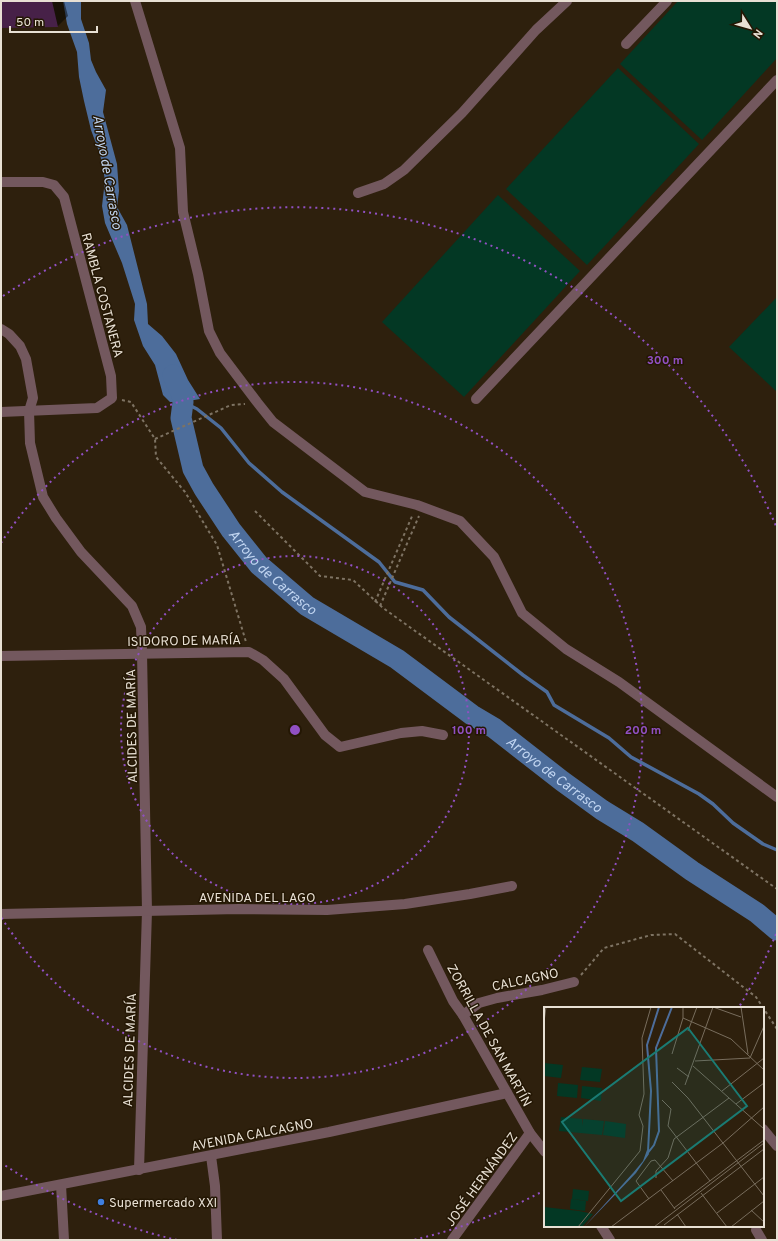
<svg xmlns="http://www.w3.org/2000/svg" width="778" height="1241" viewBox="0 0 778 1241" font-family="Overpass,sans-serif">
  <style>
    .green { fill: #033824 }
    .water { fill: #4d6d9b }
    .shadow { fill: #0007 }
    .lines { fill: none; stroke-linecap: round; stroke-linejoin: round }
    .stream { stroke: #4d6d9b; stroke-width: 3.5 }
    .river { stroke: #4d6d9b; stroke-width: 21 }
    .building { fill: #472148 }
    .path { stroke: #7e7363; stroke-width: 2; stroke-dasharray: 3 3; stroke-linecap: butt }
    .minor { stroke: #73585e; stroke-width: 10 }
    .ring { fill: none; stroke: #9150c3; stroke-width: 2; stroke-dasharray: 2 4 }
    .shop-dot { fill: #3f7fe0; stroke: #241704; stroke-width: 1.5 }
    .labels { text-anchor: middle; stroke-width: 3; stroke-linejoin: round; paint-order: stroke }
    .street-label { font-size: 13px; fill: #e8e0d4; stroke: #241704 }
    .poi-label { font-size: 13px; fill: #e8e0d4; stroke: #241704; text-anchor: start }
    .water-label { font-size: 14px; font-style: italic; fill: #c1d5f1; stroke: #241704 }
    .inset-river { fill: none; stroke: #4d6d9b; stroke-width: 2 }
    .inset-road { fill: none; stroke: #786d5d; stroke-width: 1 }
    .view { fill: #1a7b73; fill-opacity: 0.15; stroke: #1a7b73; stroke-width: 2 }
    .inset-edge { fill: none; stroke: #e8e0d4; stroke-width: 2 }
    .centre { fill: #9150c3; stroke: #241704; stroke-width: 2 }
    .ring-label { font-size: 12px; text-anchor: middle; font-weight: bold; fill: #9150c3; stroke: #241704; stroke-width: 3; stroke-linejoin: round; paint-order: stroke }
  </style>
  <rect width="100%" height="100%" fill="#2e200d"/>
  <g class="green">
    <polygon points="678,1 777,1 777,58 702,140 620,64"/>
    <polygon points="618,68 699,144 587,265 506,189"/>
    <polygon points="498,195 580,271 464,397 382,322"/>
    <polygon points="777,297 777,392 729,347"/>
  </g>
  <polygon class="water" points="63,1 81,1 81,19 89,43 91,60 96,72 106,90 103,112 117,164 119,191 117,207 127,225 147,304 148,324 162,336 176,354 188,380 200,399 183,402 170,402 163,395 155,365 143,346 134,320 135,304 122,263 105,223 102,206 105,180 100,154 91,130 84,101 79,77 77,52 67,24"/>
  <polygon class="shadow" points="1,1 64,1 68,16 58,26 1,27"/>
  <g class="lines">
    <polyline class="stream" points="183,402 197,409 221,428 249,463 282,492 379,562 395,582 423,590 449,617 523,675 547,692 554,705 609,738 631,757 699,794 713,804 733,823 763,844 777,850"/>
    <path class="river" id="s1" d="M 173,375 L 182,395 L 183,402 L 181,418 L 193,469 L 204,489 L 231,530 L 259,565 L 307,606 L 397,659 L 472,715 L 494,728 L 562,781 L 602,810 L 638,832 L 692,871 L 757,913 L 777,930"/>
  </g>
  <polygon class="building" points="1,1 52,1 58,27 1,28"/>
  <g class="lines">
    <g class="path">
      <polyline points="122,400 131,402 155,439 156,457 185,492 217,545 246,642"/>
      <polyline points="155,439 231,405 245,404"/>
      <polyline points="255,511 320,576 353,580 383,608 777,889"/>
      <polyline points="375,602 413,514"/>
      <polyline points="380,606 419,516"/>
      <polyline points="581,975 604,948 651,935 675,934 756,997 777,1029"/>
    </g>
    <g class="minor">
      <polyline points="135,1 180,148 183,212 198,274 209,331 220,353 257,402 273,422 365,492 417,505 460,521 494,557 522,613 566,649 619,682 777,797"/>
      <polyline points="626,44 667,1"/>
      <polyline points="1,182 43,182 54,185 64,197 111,376 112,398 97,408 1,412"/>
      <polyline points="358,193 384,184 404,170 462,113 536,30 567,1"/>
      <polyline points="1,329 9,334 20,346 26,359 33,398 29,411 30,443 43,497 56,518 81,552 132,606 141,627 142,653 147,911 139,1170"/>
      <polyline points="476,399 777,80"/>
      <polyline points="1,656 249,652 263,660 284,679 325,735 340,747 401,733 422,731 443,735"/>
      <polyline points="1,914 239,909 327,910 405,904 470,894 512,886"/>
      <polyline points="428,950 453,1001 463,1015 530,1133 545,1152"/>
      <polyline points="463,1015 479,1003 497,998 542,990 574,982"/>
      <polyline points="763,1129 777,1146"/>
      <polyline points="211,1156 215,1186 217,1240"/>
      <polyline points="61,1185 64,1240"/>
      <polyline points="1,1196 329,1132 507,1093"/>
      <polyline points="601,1226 610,1240"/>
      <polyline points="756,1230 762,1240"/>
      <polyline points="452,1240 530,1133"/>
    </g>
  </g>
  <g class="ring">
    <circle cx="295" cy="730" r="174"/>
    <path d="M1 543A348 348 0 1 1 1 917"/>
    <path d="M776 934A523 523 0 0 1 739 1007M545 1190A523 523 0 0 1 413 1240M177 1240A523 523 0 0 1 3 1164M3 296A523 523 0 0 1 776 526"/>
  </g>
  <circle class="shop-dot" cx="101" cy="1202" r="4"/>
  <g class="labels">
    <g class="street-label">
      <text transform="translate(103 295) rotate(75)" y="5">RAMBLA COSTANERA</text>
      <text transform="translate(184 640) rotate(-1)" y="5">ISIDORO DE MARÍA</text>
      <text transform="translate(131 726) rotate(-91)" y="5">ALCIDES DE MARÍA</text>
      <text x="257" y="902">AVENIDA DEL LAGO</text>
      <text transform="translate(525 979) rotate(-12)" y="5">CALCAGNO</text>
      <text transform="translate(490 1035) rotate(61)" y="5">ZORRILLA DE SAN MARTÍN</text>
      <text transform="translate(129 1050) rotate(-88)" y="5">ALCIDES DE MARÍA</text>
      <text transform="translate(252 1134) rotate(-11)" y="5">AVENIDA CALCAGNO</text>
      <text transform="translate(481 1179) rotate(-54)" y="5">JOSÉ HERNÁNDEZ</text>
    </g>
    <g class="poi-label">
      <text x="109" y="1207">Supermercado XXI</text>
    </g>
    <g class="water-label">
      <text transform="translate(108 172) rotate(80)" y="5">Arroyo de Carrasco</text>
      <text dy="5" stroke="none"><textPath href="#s1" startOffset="229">Arroyo de Carrasco</textPath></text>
      <text dy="5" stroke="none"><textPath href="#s1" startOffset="577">Arroyo de Carrasco</textPath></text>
    </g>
  </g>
  <g transform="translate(544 1007)">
    <rect width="220" height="220" fill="#2e200d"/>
    <path d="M 0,56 L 19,58 L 17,71 L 0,69 ZM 38,60 L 58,62 L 56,75 L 36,73 ZM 14,76 L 34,78 L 33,91 L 13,89 ZM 38,79 L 58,81 L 57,94 L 37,91 ZM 17,110 L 38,112 L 38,119 L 39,112 L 60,114 L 58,128 L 15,124 ZM 61,114 L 82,117 L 81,131 L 59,128 ZM 29,182 L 45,184 L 44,194 L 28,192 ZM 27,192 L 42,194 L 41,204 L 26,202 ZM 0,200 L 35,204 L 49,207 L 38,220 L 0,220 Z" fill="#033824"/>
    <path d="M 103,143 L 105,147 L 92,166 L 40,220 L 89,166 L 99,154 Z" fill="#4d6d9b"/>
    <path class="inset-river" d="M 104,145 L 107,84 L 103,38 L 115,0M 103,147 L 110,138 L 115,124 L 112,41 L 128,0"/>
    <path class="inset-road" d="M 169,0 L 197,10M 197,0 L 204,47M 139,11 L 187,32 L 220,63M 0,15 L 2,0M 144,24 L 153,0M 128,47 L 139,11 L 139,0M 151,54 L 206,51 L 220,19M 149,59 L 220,122M 133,61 L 145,70M 128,75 L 144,91 L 220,189M 141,78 L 169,0M 178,84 L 220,51M 118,93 L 127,102 L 124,119 L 166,174M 192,97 L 220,76M 112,171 L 112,164 L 124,151 L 130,132 L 185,91M 117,183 L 131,202M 157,186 L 183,220M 105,192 L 92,174 L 107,154 L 111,153 L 129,174M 130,201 L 220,133M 207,203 L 220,215M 173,206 L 220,170M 133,207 L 142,220M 120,218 L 220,142M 34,220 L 96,144 L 99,119 L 95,108 L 100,87 L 98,31 L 107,0M 67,220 L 179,136 L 220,100M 110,220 L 220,136M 187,220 L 220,194"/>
    <path class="view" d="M 144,21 L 203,99 L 77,194 L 18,115 Z"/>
    <rect width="220" height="220" class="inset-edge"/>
  </g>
  <circle cx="295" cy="730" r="6" class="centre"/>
  <g class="ring-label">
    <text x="665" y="364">300 m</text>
    <text x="469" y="734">100 m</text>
    <text x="643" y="734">200 m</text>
  </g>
  <rect width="778" height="1241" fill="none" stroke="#e8e0d4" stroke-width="4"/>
  <g transform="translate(750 28) rotate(127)" stroke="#241704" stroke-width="3" paint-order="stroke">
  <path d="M0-3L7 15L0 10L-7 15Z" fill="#e8e0d4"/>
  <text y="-6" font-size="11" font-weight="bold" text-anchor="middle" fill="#e8e0d4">N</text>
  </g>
  <path d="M10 26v6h87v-6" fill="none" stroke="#e8e0d4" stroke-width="2"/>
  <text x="16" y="26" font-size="12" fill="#e8e0d4" stroke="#241704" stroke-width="3" paint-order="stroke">50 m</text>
</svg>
